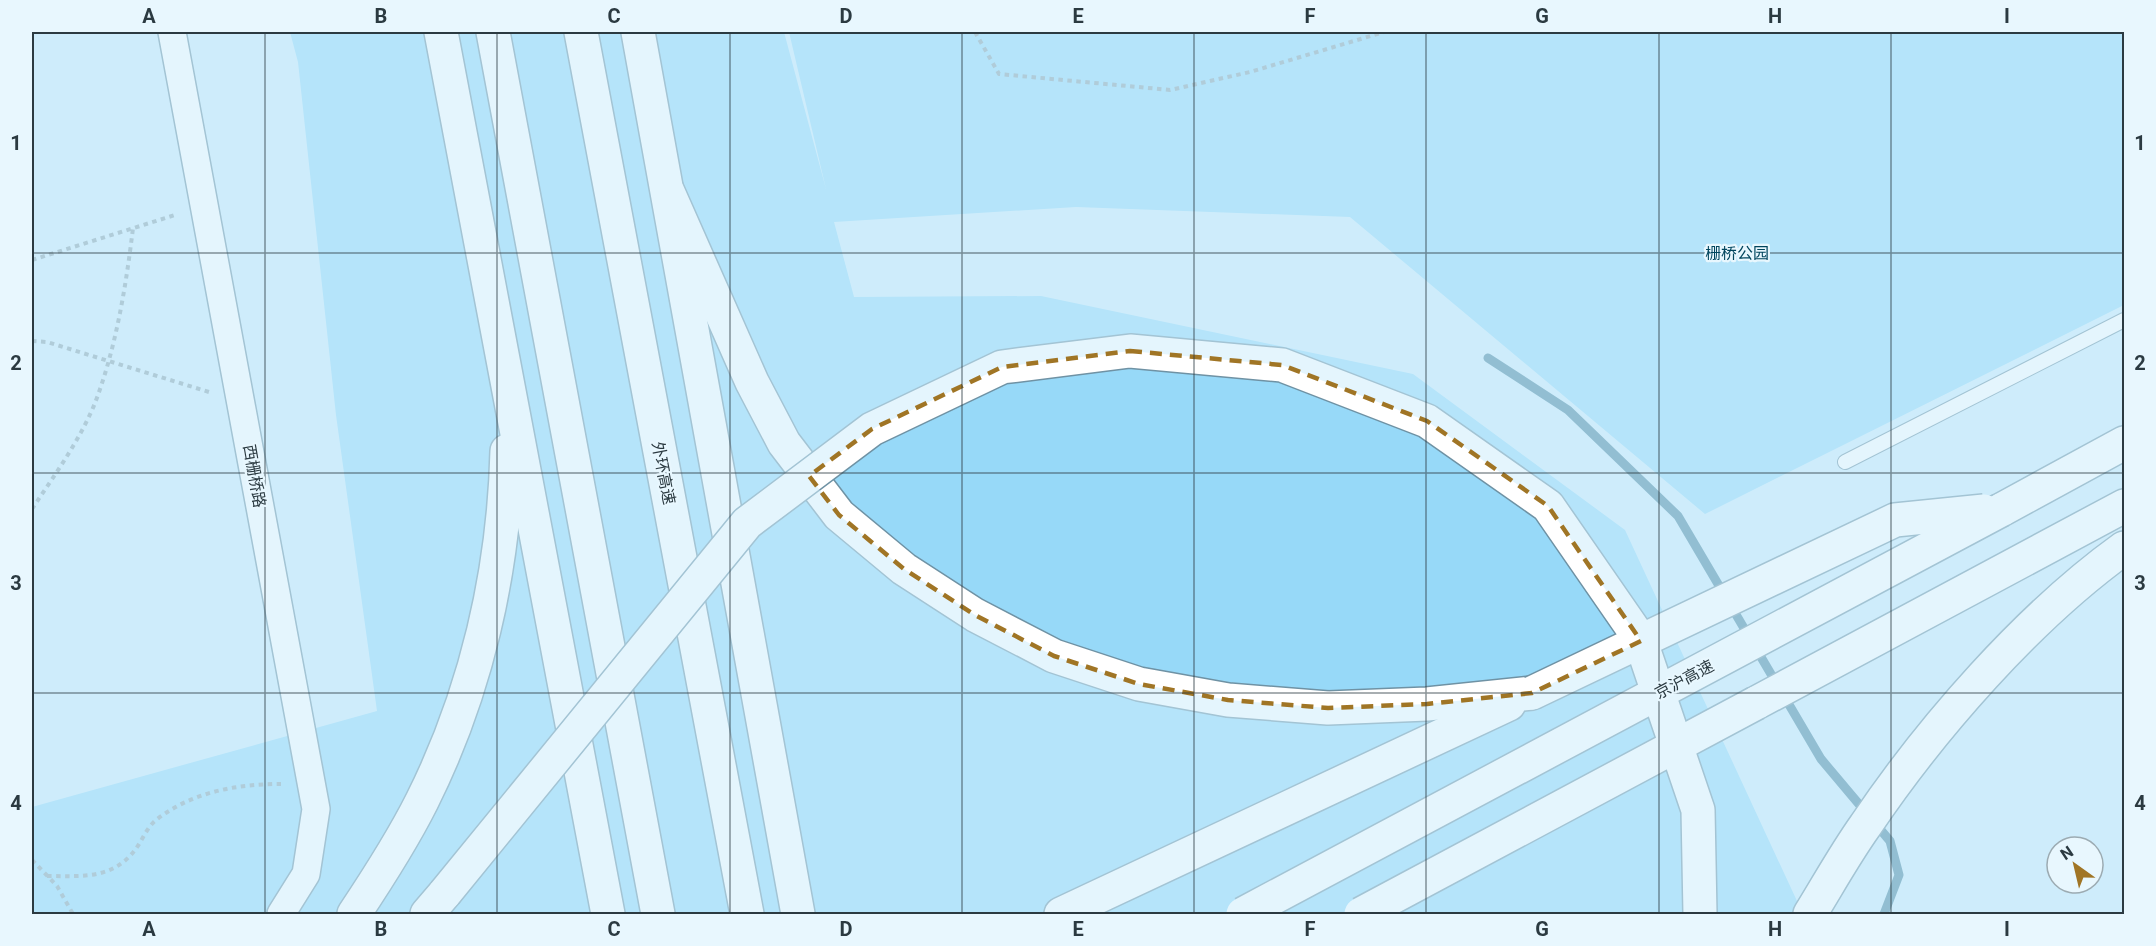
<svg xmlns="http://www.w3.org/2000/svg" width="2156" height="946" viewBox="0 0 2156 946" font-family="Roboto,'Noto Sans SC',sans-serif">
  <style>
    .green { fill: #97d9f8 }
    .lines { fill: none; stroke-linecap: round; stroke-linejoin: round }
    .stream { stroke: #4a86a0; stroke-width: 9 }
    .lane-casing { stroke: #6f92a4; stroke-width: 16 }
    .street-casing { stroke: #6f92a4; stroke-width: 30 }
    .highway-casing { stroke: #6f92a4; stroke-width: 36 }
    .path { stroke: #8ca4af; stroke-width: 4; stroke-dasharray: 4.5 4.5; stroke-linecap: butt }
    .lane { stroke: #fff; stroke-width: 14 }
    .street { stroke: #fff; stroke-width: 27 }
    .highway { stroke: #fff; stroke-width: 33 }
    .highway-bridge-casing { stroke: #6f92a4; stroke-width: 36; stroke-linecap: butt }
    .highway-bridge { stroke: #fff; stroke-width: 33 }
    .marked { fill: none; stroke: #a07525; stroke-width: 4.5; stroke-dasharray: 12 8; stroke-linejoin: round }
    .grid { fill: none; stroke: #2b3a41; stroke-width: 1.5; stroke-opacity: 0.55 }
    .labels { text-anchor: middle; stroke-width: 4.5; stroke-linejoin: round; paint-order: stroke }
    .park-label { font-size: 16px; fill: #00455d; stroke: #e8f7fe }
    .street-label { font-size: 16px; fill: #2b3a41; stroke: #e8f7fe }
    .neatline { fill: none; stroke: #2b3a41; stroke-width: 2 }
    .grid-label { font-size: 20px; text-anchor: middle; font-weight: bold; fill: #2b3a41 }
  </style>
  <rect width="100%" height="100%" fill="#ceecfb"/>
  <polygon class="green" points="290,32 784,32 826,189 789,32 2124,32 2124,305 1705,514 1350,217 1076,207 834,222 854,297 1041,296 1413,374 1625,530 1803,914 32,914 32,807 377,711 336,415 298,62"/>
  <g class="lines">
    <polyline class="stream" points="1488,358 1568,410 1678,516 1821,759 1890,841 1899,875 1884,914"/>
    <defs>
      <polyline id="lane" points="1845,462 2124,320"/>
      <polyline id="street" points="172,32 316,809 306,874 281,914"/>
      <g id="highway">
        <polyline points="441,32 608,914"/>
        <polyline points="493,32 658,914"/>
        <polyline points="581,32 747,914"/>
        <polyline points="638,32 798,914"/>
        <polyline points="668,192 752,382 784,443 839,515 904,569 975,615 1054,656 1139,684 1228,700 1328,708 1427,704 1532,693"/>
        <polyline points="2001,510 2124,443"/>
        <polyline points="1756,703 2124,506"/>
        <path d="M 354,914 C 378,878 402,841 422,801 C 476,693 504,572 507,451"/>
        <polyline points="427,914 445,893"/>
        <polyline points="1061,914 1509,704"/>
        <path d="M 1810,914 C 1828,885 1845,854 1865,826 C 1931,728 2028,617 2124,548"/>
      </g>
    </defs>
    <use href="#lane" class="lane-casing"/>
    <use href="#street" class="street-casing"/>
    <use href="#highway" class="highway-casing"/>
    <g class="path">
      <polyline points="975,32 999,74 1170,90 1250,72 1384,32"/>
      <polyline points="32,260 175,215"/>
      <polyline points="32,341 47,342 209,392"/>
      <path d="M 32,509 C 54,476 80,440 95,403 C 116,348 126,286 133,228"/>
      <polyline points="32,860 57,886 73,914"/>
      <path d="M 47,876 C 81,876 112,880 135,850 C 142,841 147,827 156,820 C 192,792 236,784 281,784"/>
    </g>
    <use href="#lane" class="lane"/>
    <use href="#street" class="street"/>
    <use href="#highway" class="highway"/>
    <defs>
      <g id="highway-bridge">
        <polyline points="1532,693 1895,520 1984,511"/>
        <polyline points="445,893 747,523 872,429 1002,367 1130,351 1282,365 1427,421 1548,506 1640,639 1698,810 1700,914"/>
        <polyline points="1243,914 2001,510"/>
        <polyline points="1361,914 1756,703"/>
      </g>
    </defs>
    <use href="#highway-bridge" class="highway-bridge-casing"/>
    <use href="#highway-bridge" class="highway-bridge"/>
  </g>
  <path d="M0 0H2156V946H0ZM 1130,351 L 1282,365 L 1427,421 L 1548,506 L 1641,641 L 1532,693 L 1427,704 L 1328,708 L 1228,700 L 1139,684 L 1054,656 L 975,615 L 904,569 L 839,515 L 809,476 L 872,429 L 1002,367 Z" fill="#ceecfb" fill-opacity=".55" fill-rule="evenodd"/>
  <path class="marked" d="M 1130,351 L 1282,365 L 1427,421 L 1548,506 L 1641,641 L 1532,693 L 1427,704 L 1328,708 L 1228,700 L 1139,684 L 1054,656 L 975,615 L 904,569 L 839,515 L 809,476 L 872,429 L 1002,367 Z"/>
  <path class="grid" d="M 265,32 L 265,914M 497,32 L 497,914M 730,32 L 730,914M 962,32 L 962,914M 1194,32 L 1194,914M 1426,32 L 1426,914M 1659,32 L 1659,914M 1891,32 L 1891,914M 32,253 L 2124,253M 32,473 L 2124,473M 32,693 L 2124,693"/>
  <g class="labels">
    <g class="park-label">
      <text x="1737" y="259">栅桥公园</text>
    </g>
    <g class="street-label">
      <text transform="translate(664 473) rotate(79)" y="6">外环高速</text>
      <text transform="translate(255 476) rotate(80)" y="6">西栅桥路</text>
      <text transform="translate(1684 679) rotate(-28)" y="6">京沪高速</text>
    </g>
  </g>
  <rect width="2156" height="946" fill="none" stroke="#e8f7fe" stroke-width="66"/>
  <g transform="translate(2075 865) rotate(326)"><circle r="28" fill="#e8f7fe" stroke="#9cabb2" stroke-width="1.5"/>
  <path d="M0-4.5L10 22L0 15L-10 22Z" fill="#a07525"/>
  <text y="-9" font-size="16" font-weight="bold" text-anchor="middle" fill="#2b3a41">N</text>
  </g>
  <rect x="33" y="33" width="2090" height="880" class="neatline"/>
  <g class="grid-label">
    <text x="149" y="23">A</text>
    <text x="381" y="23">B</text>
    <text x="614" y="23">C</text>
    <text x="846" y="23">D</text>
    <text x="1078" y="23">E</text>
    <text x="1310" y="23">F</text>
    <text x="1542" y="23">G</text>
    <text x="1775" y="23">H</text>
    <text x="2007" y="23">I</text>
    <text x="16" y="150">1</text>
    <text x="2140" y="150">1</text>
    <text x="16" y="370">2</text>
    <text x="2140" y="370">2</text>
    <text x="16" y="590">3</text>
    <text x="2140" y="590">3</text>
    <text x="16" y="810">4</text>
    <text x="2140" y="810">4</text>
    <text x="149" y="936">A</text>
    <text x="381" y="936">B</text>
    <text x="614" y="936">C</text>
    <text x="846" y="936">D</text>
    <text x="1078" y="936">E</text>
    <text x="1310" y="936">F</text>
    <text x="1542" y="936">G</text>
    <text x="1775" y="936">H</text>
    <text x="2007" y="936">I</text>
  </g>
</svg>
